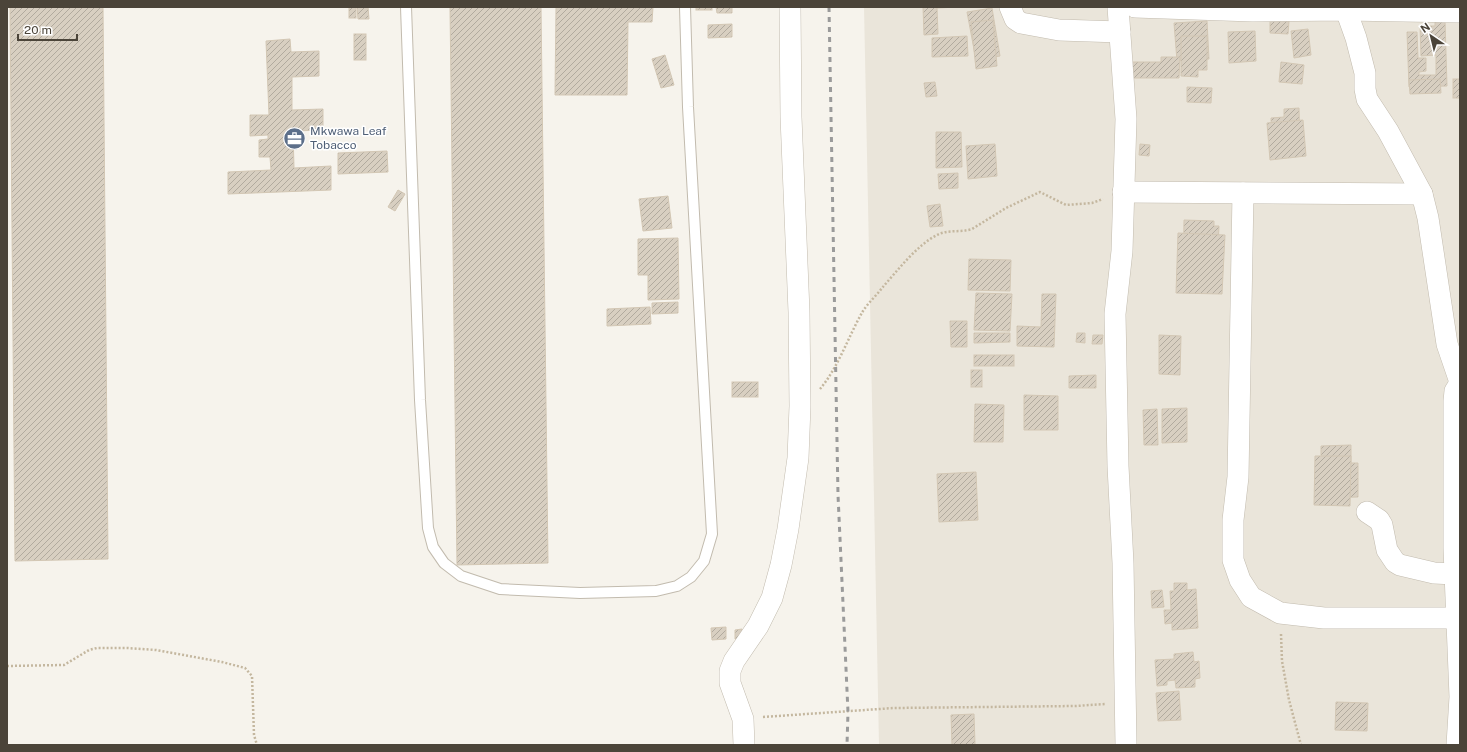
<svg xmlns="http://www.w3.org/2000/svg" width="1467" height="752" viewBox="0 0 1467 752" font-family="'Public Sans',sans-serif">
  <style>
    .residential { fill: #eae5da }
    .building { fill: url(#building-hatch); stroke: #d3c7b4 }
    .lines { fill: none; stroke-linecap: round; stroke-linejoin: round }
    .service-casing { stroke: #c2bbae; stroke-width: 12 }
    .minor-casing { stroke: #c2bbae; stroke-width: 22 }
    .path { stroke: #c4b79f; stroke-width: 2.5; stroke-dasharray: 2 2; stroke-linecap: butt }
    .service { stroke: #fff; stroke-width: 10 }
    .minor { stroke: #fff; stroke-width: 21 }
    .rail { stroke: #9a9a9a; stroke-width: 3; stroke-dasharray: 5 5; stroke-linecap: butt }
    .labels { text-anchor: middle; stroke-width: 3; stroke-linejoin: round; paint-order: stroke }
    .service-label { font-size: 12px; fill: #4e5e75; stroke: #fff; text-anchor: start }
  </style>
  <defs>
    <pattern id="building-hatch" width="6" height="6" patternUnits="userSpaceOnUse"><rect width="6" height="6" fill="#d8cfc1"/><path d="M-1 1l2-2M0 6l6-6M5 7l2-2" fill="none" stroke="#b1aa9e"/></pattern>
  </defs>
  <rect width="100%" height="100%" fill="#f6f3ec"/>
  <polygon class="residential" points="864,7 1460,7 1460,745 879,745"/>
  <g class="building">
    <polygon points="10,7 103,7 108,559 15,561"/>
    <rect x="349" y="7" width="7" height="11"/>
    <polygon points="357,7 368,7 369,19 358,19"/>
    <polygon points="450,7 541,7 548,563 457,565"/>
    <polygon points="556,7 653,7 652,22 628,22 627,95 555,95"/>
    <rect x="696" y="7" width="16" height="3"/>
    <polygon points="716,7 732,7 732,13 717,13"/>
    <polygon points="923,7 958,7 937,8 938,34 924,35"/>
    <polygon points="992,8 1000,56 976,60 967,12"/>
    <polygon points="993,20 997,66 976,69 971,22"/>
    <polygon points="1207,21 1209,59 1177,61 1174,23"/>
    <polygon points="1270,21 1289,21 1288,34 1270,33"/>
    <polygon points="1445,21 1447,86 1409,87 1407,32 1417,32 1418,58 1426,58 1426,71 1419,72 1419,75 1436,75 1436,55 1421,56 1420,26 1435,26 1435,22"/>
    <polygon points="732,24 732,37 708,38 708,25"/>
    <polygon points="1308,29 1311,55 1294,58 1291,31"/>
    <polygon points="1255,31 1256,61 1229,63 1228,32"/>
    <rect x="354" y="34" width="12" height="26"/>
    <polygon points="967,36 968,56 932,57 932,38"/>
    <polygon points="1181,36 1207,36 1207,70 1198,70 1198,77 1181,76"/>
    <polygon points="290,39 291,52 319,51 319,76 292,77 292,110 323,109 323,130 293,131 294,168 331,166 331,190 228,194 228,172 271,170 270,157 259,157 259,140 268,139 268,135 250,136 250,115 269,115 266,41"/>
    <polygon points="665,55 674,85 661,88 652,59"/>
    <polygon points="1161,57 1180,57 1179,78 1131,78 1132,62 1161,62"/>
    <polygon points="1281,62 1304,65 1302,84 1279,82"/>
    <polygon points="1440,79 1441,93 1410,94 1409,80"/>
    <rect x="1453" y="79" width="7" height="19"/>
    <polygon points="935,82 937,96 926,97 924,83"/>
    <polygon points="1187,87 1212,88 1211,103 1187,102"/>
    <polygon points="1299,108 1300,150 1272,150 1271,118 1284,117 1284,109"/>
    <polygon points="1303,120 1306,156 1270,160 1267,123"/>
    <polygon points="936,132 961,132 962,167 936,168"/>
    <polygon points="995,144 997,176 968,179 966,146"/>
    <polygon points="1140,144 1150,145 1149,156 1139,155"/>
    <polygon points="387,151 388,172 338,174 338,153"/>
    <polygon points="958,173 958,188 939,189 938,174"/>
    <polygon points="398,190 405,194 395,211 388,207"/>
    <polygon points="668,196 672,228 643,231 639,199"/>
    <polygon points="940,204 943,226 930,227 927,206"/>
    <polygon points="1184,220 1214,221 1214,226 1219,226 1218,246 1213,245 1213,279 1208,279 1208,288 1183,287"/>
    <polygon points="1178,233 1225,235 1222,294 1176,293"/>
    <polygon points="678,238 679,299 648,300 648,275 638,275 638,239"/>
    <polygon points="969,259 1011,260 1010,291 968,290"/>
    <polygon points="976,293 1012,294 1010,331 974,330"/>
    <polygon points="1042,294 1056,294 1054,347 1017,346 1017,326 1041,327"/>
    <polygon points="678,302 678,313 652,314 652,303"/>
    <polygon points="650,307 651,324 607,326 607,309"/>
    <polygon points="950,321 967,321 967,347 951,347"/>
    <polygon points="974,333 1010,333 1010,342 974,343"/>
    <polygon points="1077,333 1085,333 1085,343 1076,342"/>
    <polygon points="1093,335 1103,335 1102,344 1092,344"/>
    <polygon points="1159,335 1181,336 1180,375 1159,374"/>
    <rect x="974" y="355" width="40" height="11"/>
    <rect x="971" y="370" width="11" height="17"/>
    <polygon points="1096,375 1096,388 1069,388 1069,376"/>
    <rect x="732" y="382" width="26" height="15"/>
    <polygon points="1024,395 1058,396 1058,430 1024,430"/>
    <polygon points="975,404 1004,405 1003,442 974,442"/>
    <polygon points="1187,408 1187,442 1162,443 1162,409"/>
    <polygon points="1157,409 1158,445 1144,445 1143,410"/>
    <polygon points="1351,445 1351,463 1358,463 1358,497 1321,498 1321,446"/>
    <polygon points="1315,456 1351,456 1350,506 1314,505"/>
    <polygon points="976,472 978,520 939,522 937,474"/>
    <polygon points="1174,583 1187,583 1187,590 1196,589 1198,628 1172,630 1172,623 1165,624 1164,610 1171,610 1170,591 1174,591"/>
    <polygon points="1162,590 1164,607 1152,608 1151,591"/>
    <polygon points="726,627 726,639 712,640 711,628"/>
    <polygon points="742,629 742,638 735,639 735,630"/>
    <polygon points="1193,652 1194,662 1199,661 1200,678 1195,679 1195,687 1176,688 1175,680 1167,681 1167,685 1157,686 1155,660 1174,659 1174,654"/>
    <polygon points="1179,691 1181,720 1158,721 1156,693"/>
    <polygon points="1336,702 1368,703 1367,731 1335,730"/>
    <polygon points="974,714 975,745 952,745 951,715"/>
  </g>
  <g class="lines">
    <defs>
      <polyline id="service" points="406,7 420,400 428,528 433,547 444,563 461,576 500,589 580,593 656,591 677,586 691,577 704,561 712,534 688,107 685,7"/>
      <g id="minor">
        <polyline points="1010,7 1015,19 1021,23 1059,30 1120,32"/>
        <polyline points="1118,7 1126,119 1122,251 1115,314 1118,466 1123,563 1126,745"/>
        <polyline points="1135,7 1253,11 1346,10 1460,12"/>
        <polyline points="1346,10 1356,38 1365,73 1365,89 1367,99 1388,131 1422,194 1428,218 1447,344 1460,382"/>
        <polyline points="1123,192 1422,194"/>
        <polyline points="1243,193 1238,477 1233,520 1233,560 1240,580 1251,597 1280,613 1324,618 1457,618"/>
        <polyline points="1367,512 1379,520 1382,525 1387,550 1395,562 1400,565 1434,573 1455,574"/>
        <polyline points="744,745 743,719 730,683 730,671 734,661 758,626 772,598 781,565 788,529 798,458 800,406 799,312 791,117 790,7"/>
        <polyline points="1457,745 1460,697 1454,548 1454,401 1455,391 1460,383"/>
      </g>
    </defs>
    <use href="#service" class="service-casing"/>
    <use href="#minor" class="minor-casing"/>
    <g class="path">
      <path d="M 820,389 C 838,368 849,335 863,311 C 868,303 876,296 882,288 C 897,271 917,245 937,235 C 948,229 960,233 972,229 L 1006,208 L 1040,192 L 1066,205 L 1092,203 L 1103,199"/>
      <polyline points="1281,634 1282,661 1289,700 1301,745"/>
      <polyline points="7,666 64,665 89,650 97,648 127,648 156,650 222,662 245,668 252,676 254,735 257,745"/>
      <polyline points="763,717 894,708 1075,706 1106,704"/>
    </g>
    <use href="#service" class="service"/>
    <use href="#minor" class="minor"/>
    <polyline class="rail" points="829,7 838,495 848,712 847,745"/>
  </g>
  <defs>
    <symbol id="office-disc" viewBox="-11 -11 22 22"><circle r="9.5" fill="#5c6f8a" stroke="#fff"/><path d="M-6-3h4V-5.5h4V-3h4V5H-6ZM-1-4.5V-3h2v-1.5ZM-6 0V1H6V0Z" fill="#fff"/></symbol>
  </defs>
  <g fill-rule="evenodd">
    <use href="#office-disc" x="282" y="126" width="25" height="25"/>
  </g>
  <g class="labels">
    <g class="service-label">
      <text x="310" y="135">Mkwawa Leaf<tspan x="310" dy="14">Tobacco</tspan></text>
    </g>
  </g>
  <rect width="1467" height="752" fill="none" stroke="#4b4439" stroke-width="16"/>
  <g transform="translate(1431 36) rotate(325)" stroke="#ffffff" stroke-width="3" paint-order="stroke">
  <path d="M0-3L7 15L0 10L-7 15Z" fill="#4b4439"/>
  <text y="-6" font-size="11" font-weight="bold" text-anchor="middle" fill="#4b4439">N</text>
  </g>
  <path d="M18 34v6h59v-6" fill="none" stroke="#4b4439" stroke-width="2"/>
  <text x="24" y="34" font-size="12" fill="#4b4439" stroke="#ffffff" stroke-width="3" paint-order="stroke">20 m</text>
</svg>
